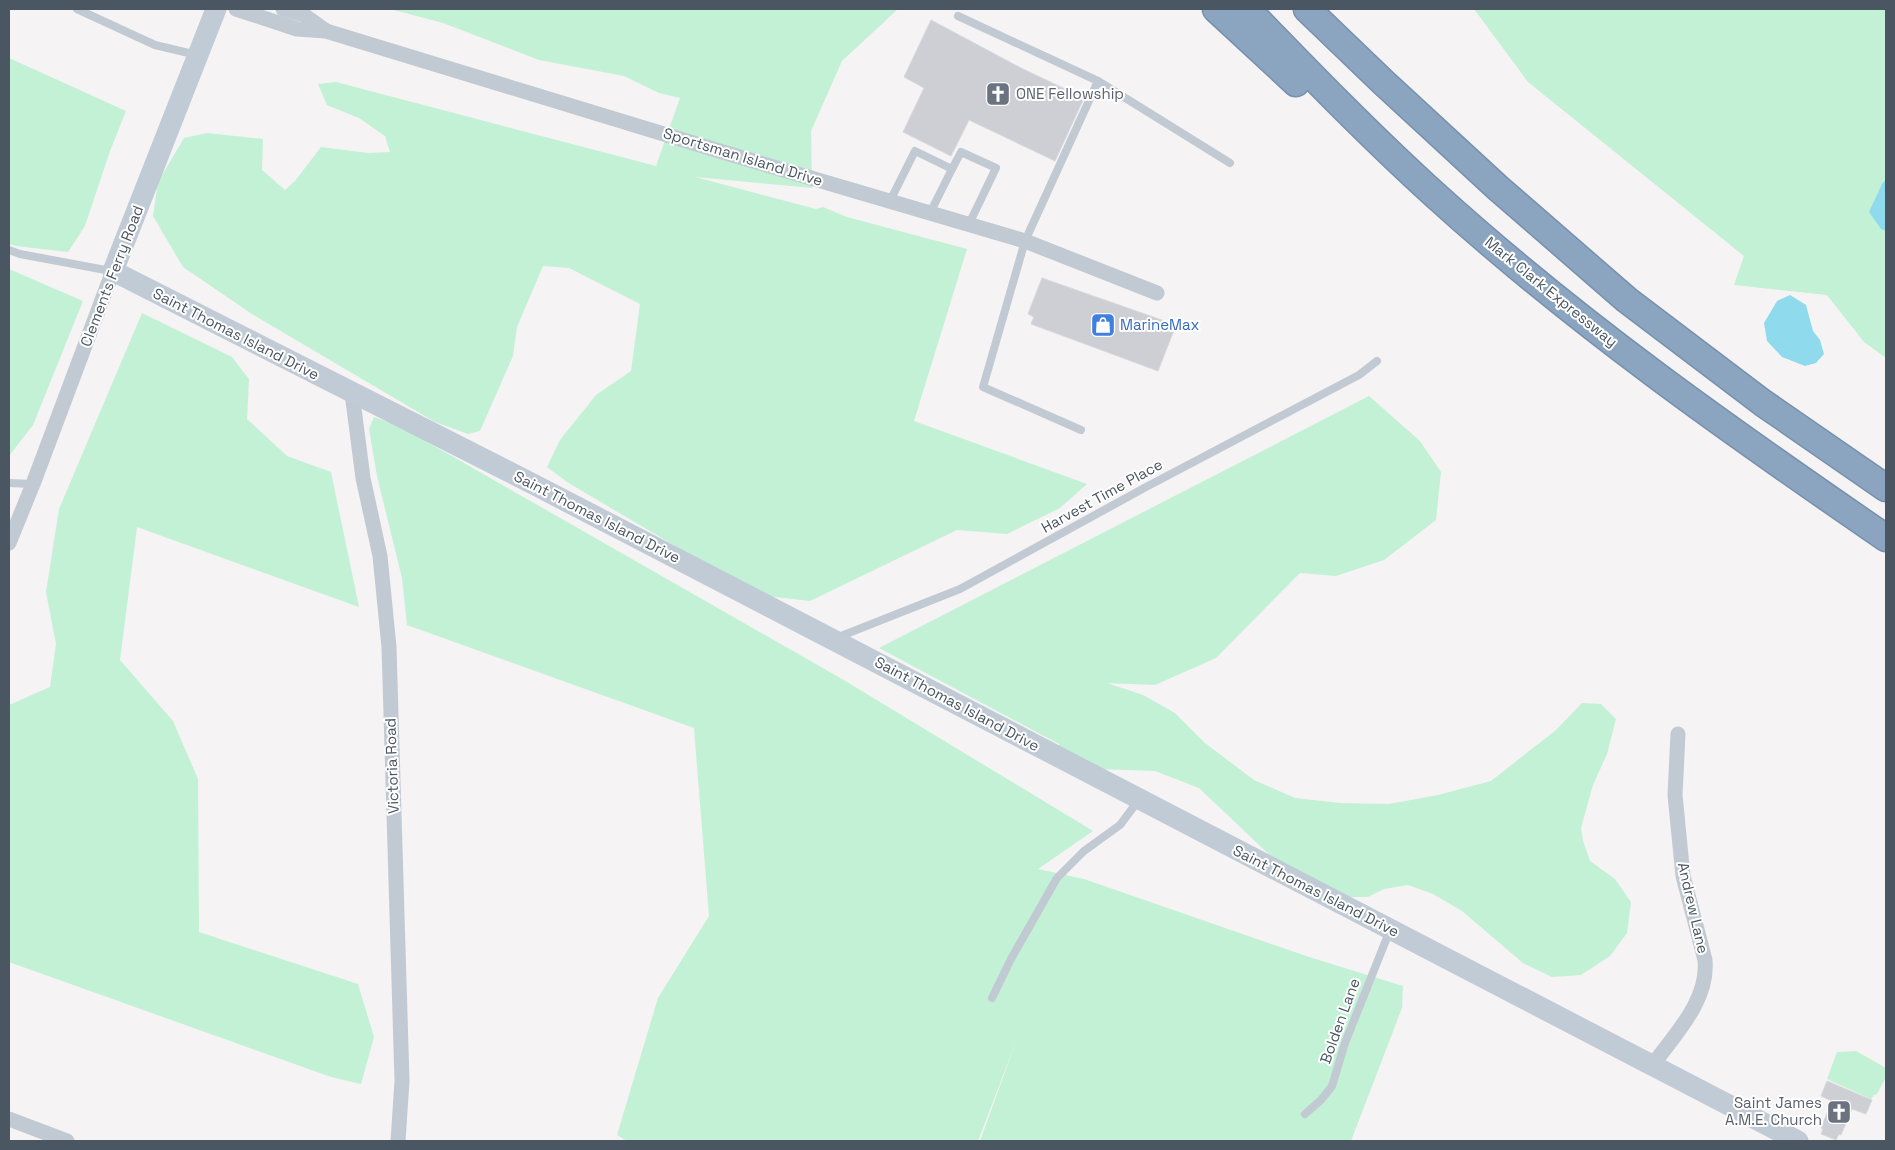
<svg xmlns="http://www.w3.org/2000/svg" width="1895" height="1150" viewBox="0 0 1895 1150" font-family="'Space Grotesk',sans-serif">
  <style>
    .green { fill: #c3f1d5 }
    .water { fill: #90daee }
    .building { fill: #cdcfd5; stroke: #d7d9de }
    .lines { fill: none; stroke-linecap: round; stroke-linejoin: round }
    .highway-casing { stroke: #7690ad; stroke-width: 29 }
    .lane { stroke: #c1cad2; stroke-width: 8 }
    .street { stroke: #c1cad2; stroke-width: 15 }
    .secondary { stroke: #c1cbd6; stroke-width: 21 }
    .highway { stroke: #8ba5c1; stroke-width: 26 }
    .labels { text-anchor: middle; stroke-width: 4; stroke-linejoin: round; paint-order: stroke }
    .worship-label { font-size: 15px; fill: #5b616d; stroke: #fff; text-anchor: start }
    .street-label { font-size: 15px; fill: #4a5661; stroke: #fff }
    .shop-label { font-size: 15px; fill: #366cbe; stroke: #fff; text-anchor: start }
  </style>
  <rect width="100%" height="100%" fill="#f5f3f3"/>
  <g class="green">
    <polygon points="390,9 898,9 842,61 811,131 812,188 695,177 816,209 823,207 847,217 967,249 914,421 1087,484 1060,508 1007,534 957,530 810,601 758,595 567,482 547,467 560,440 596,395 631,371 640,304 569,268 543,266 517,327 513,356 480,431 468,434 435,422 252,314 183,267 153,216 158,182 184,138 207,133 263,139 262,170 285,190 295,181 321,147 368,153 390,152 385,136 359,118 327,105 318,84 336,82 656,166 680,98 659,93 624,76 539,60 443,23"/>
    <polygon points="1474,9 1886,9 1886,358 1864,342 1827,295 1734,285 1744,256 1528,82"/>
    <polygon points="9,58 126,111 110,151 85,226 68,252 16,246 9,244"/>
    <polygon points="9,269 83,301 33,425 9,456"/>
    <polygon points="142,313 232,357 249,379 247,419 287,456 331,472 359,607 137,527 120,660 173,721 198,779 199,932 358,984 374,1037 361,1084 331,1077 9,962 9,705 50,687 56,644 46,592 59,509"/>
    <polygon points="1369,396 1420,441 1441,472 1436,520 1384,560 1336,576 1300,573 1216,658 1155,685 1107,683 1143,695 1175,713 1205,743 1254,780 1295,798 1340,803 1389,804 1438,795 1491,781 1556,730 1582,703 1601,704 1616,719 1607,754 1593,785 1581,828 1583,841 1590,861 1615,879 1631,902 1627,933 1610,956 1581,975 1552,977 1523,963 1462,911 1433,894 1408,885 1384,889 1368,897 1344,897 1277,862 1199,788 1155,771 1097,769 1060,751 1059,744 879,648"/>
    <polygon points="374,417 401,427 842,679 1093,831 1038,869 1084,879 1309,957 1403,986 1402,1008 1351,1141 980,1141 1017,1039 978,1141 627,1141 617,1135 658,998 709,916 694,728 407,625 402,578 377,476 369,429"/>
    <polygon points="1856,1051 1886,1068 1886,1077 1877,1094 1874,1095 1871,1099 1827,1079 1837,1052"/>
  </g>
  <g class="water">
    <polygon points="1886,179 1886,231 1881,229 1869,212 1882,184"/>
    <polygon points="1790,295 1806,305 1813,331 1820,340 1824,354 1816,363 1805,366 1782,357 1767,341 1764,323 1777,301"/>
  </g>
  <g class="building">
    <polygon points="931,20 1021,68 1084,98 1055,161 969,120 951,156 903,132 924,88 904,77"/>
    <polygon points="1042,278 1176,325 1158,371 1031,324 1034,317 1028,314"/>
    <polygon points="1827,1081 1872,1100 1866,1114 1852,1109 1841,1135 1839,1134 1836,1140 1821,1134 1823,1129 1821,1128 1832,1101 1821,1096"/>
  </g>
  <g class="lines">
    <defs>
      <g id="highway">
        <polyline points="1216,9 1296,83"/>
        <path d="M 1247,9 C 1308,72 1369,135 1434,194 C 1575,322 1730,431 1886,538"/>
        <polyline points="1307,9 1383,82 1498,188 1627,300 1763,403 1886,488"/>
      </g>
    </defs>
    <use href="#highway" class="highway-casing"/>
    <g class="lane">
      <polyline points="77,9 155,45 197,55"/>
      <polyline points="958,16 1098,81"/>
      <polyline points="890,201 915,151 952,169 961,152 996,168 969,224"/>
      <polyline points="930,213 952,169"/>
      <polyline points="9,250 20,254 111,271"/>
      <polyline points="1081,430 983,387 1025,241 1098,81 1230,163"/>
      <polyline points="9,483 33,484"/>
      <polyline points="836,638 960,589 1146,487 1359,375 1377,361"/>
      <polyline points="992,998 1011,959 1057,878 1084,851 1120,825 1138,801"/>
      <polyline points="1305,1114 1321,1100 1332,1086 1345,1043 1390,930"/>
    </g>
    <g class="street">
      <polyline points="236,9 297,29 326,31 726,153 1025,241 1157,293"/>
      <polyline points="283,9 304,15 325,30"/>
      <polyline points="352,393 363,478 380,556 389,647 402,1081 398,1141"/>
      <polyline points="9,543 33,484 113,271"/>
      <path d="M 1652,1066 C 1674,1035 1709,1001 1705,960 L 1683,876 L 1675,795 L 1678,734"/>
      <polyline points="9,1119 67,1141"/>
    </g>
    <polyline class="secondary" points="216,9 113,271 535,485 1798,1141"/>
    <use href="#highway" class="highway"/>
  </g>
  <defs>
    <symbol id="church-square" viewBox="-11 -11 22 22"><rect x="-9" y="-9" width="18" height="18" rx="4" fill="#6b7280" stroke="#fff"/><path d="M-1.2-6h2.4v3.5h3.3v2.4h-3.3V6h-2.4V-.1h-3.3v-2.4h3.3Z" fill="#fff"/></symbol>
    <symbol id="shop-square" viewBox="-11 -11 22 22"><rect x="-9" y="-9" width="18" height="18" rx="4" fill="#3f7fe0" stroke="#fff"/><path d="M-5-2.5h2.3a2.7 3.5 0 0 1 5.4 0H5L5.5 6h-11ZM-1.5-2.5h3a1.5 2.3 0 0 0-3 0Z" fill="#fff"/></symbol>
  </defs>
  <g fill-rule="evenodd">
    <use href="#church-square" x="984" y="80" width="28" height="28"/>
    <use href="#shop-square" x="1089" y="311" width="28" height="28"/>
    <use href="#church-square" x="1825" y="1098" width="28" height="28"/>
  </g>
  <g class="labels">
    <g class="worship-label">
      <text x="1016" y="99">ONE Fellowship</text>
      <text x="1822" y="1108" text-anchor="end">Saint James<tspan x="1822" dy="17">A.M.E. Church</tspan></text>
    </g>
    <g class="street-label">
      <text transform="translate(743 157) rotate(17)" y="5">Sportsman Island Drive</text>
      <text transform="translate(112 276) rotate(-69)" y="5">Clements Ferry Road</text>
      <text transform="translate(1551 292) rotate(39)" y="5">Mark Clark Expressway</text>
      <text transform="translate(236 334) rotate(27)" y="5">Saint Thomas Island Drive</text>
      <text transform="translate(1102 496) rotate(-29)" y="5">Harvest Time Place</text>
      <text transform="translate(597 517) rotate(27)" y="5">Saint Thomas Island Drive</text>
      <text transform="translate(957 704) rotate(28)" y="5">Saint Thomas Island Drive</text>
      <text transform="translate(392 766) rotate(-92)" y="5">Victoria Road</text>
      <text transform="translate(1316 891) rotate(27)" y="5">Saint Thomas Island Drive</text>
      <text transform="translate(1693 908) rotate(77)" y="5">Andrew Lane</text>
      <text transform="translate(1340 1021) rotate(-70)" y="5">Bolden Lane</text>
    </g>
    <g class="shop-label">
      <text x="1120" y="330">MarineMax</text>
    </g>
  </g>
  <rect width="1895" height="1150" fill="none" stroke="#4a5661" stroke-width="20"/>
</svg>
